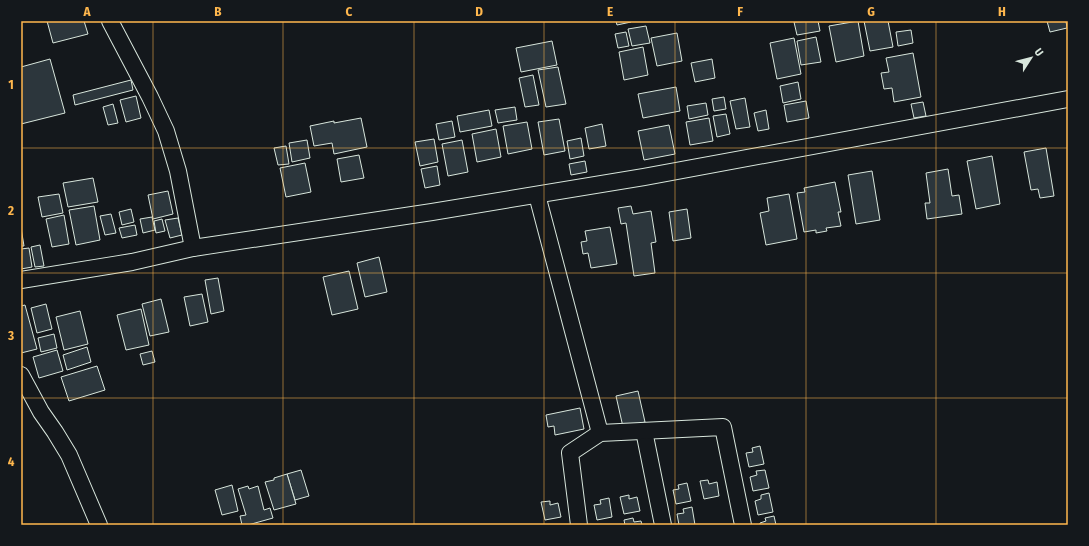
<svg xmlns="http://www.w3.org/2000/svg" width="1089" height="546" viewBox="0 0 1089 546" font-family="'Fira Sans Condensed',sans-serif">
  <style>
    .building { fill: #2c363c; stroke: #d8e6dc }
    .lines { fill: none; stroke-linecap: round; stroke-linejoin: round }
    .street-casing { stroke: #d8e6dc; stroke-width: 18 }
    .street { stroke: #14181c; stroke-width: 16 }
    .grid { fill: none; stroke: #ffb74d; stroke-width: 1; stroke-opacity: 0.55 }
    .neatline { fill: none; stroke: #ffb74d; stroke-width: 1.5 }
    .grid-label { font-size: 13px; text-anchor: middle; font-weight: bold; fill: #ffb74d }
  </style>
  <rect width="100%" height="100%" fill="#14181c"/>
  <g class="building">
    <polygon points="47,21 84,21 88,34 53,43"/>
    <polygon points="616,21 631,21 631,22 617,25"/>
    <polygon points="818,21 820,31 797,35 794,22"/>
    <polygon points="858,21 864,56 836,62 829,26"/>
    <polygon points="864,21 888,21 893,47 870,51"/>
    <polygon points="1047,21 1066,21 1067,28 1050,32"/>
    <polygon points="646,26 650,43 632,46 628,29"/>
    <polygon points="911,30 913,43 898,46 896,32"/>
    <polygon points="626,32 629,46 618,48 615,34"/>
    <polygon points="677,33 682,61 657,66 651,38"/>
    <polygon points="816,37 821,62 801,65 797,41"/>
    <polygon points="794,38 801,74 777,79 770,43"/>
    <polygon points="552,41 557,65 521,72 516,48"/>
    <polygon points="643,47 648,75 624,80 619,52"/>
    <polygon points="913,53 921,97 894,102 892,88 884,89 881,73 889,72 886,58"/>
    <polygon points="50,59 65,113 21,124 21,67"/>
    <polygon points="712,59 715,78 695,82 691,63"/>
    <polygon points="558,67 566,104 546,107 538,70"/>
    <polygon points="533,75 539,105 525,107 519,78"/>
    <polygon points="131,80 133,90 75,105 73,95"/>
    <polygon points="798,82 801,99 783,103 780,86"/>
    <polygon points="676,87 680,111 643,118 638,94"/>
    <polygon points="136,96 141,118 126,122 120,100"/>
    <polygon points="724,97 726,109 714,111 712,99"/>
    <polygon points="745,98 750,127 736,129 730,101"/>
    <polygon points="806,101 809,118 787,122 784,105"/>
    <polygon points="923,102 926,116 914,118 911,104"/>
    <polygon points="706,103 708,115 689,119 687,106"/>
    <polygon points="113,104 118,123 108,125 103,107"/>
    <polygon points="515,107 517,120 498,123 495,110"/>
    <polygon points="489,110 492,126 460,132 457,116"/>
    <polygon points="766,110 769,129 758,131 754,113"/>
    <polygon points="726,114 730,134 717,137 713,116"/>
    <polygon points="361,118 367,147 334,154 332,143 314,146 310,126 334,121 334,123"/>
    <polygon points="709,118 713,141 690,145 686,122"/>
    <polygon points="559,119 565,151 544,155 538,122"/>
    <polygon points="452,121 455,137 439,140 436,124"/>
    <polygon points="527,122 532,149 508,154 503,126"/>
    <polygon points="602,124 606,146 589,149 585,128"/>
    <polygon points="669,125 675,154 644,160 638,131"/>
    <polygon points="496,129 501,157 477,162 472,134"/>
    <polygon points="581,138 584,156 570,159 567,141"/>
    <polygon points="434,139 438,162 420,166 415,142"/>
    <polygon points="307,140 310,158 292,162 289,143"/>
    <polygon points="462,140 468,172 448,176 442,144"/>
    <polygon points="286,146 289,164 278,165 274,148"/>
    <polygon points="1046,148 1054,196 1040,198 1038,189 1031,190 1024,152"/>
    <polygon points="359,155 364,178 341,182 337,159"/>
    <polygon points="992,156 1000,204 976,209 967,161"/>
    <polygon points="585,161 587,172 571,175 569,164"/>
    <polygon points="305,163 311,192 286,197 280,168"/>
    <polygon points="437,166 440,185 425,188 421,169"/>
    <polygon points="948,169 952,196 959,195 962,214 927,219 925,203 930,203 926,173"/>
    <polygon points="872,171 880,220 856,224 848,175"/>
    <polygon points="93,178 98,202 68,207 63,183"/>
    <polygon points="835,182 841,212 838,212 841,226 826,228 827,231 816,233 816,230 804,232 797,193 805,192 804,188"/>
    <polygon points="168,191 173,214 153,219 148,195"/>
    <polygon points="59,194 63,213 42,217 38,197"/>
    <polygon points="789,194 797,239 766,245 760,213 769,211 767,198"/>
    <polygon points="94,206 100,240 76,245 69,210"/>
    <polygon points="631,206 633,214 651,211 656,242 651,243 655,273 634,276 626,223 621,224 618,208"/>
    <polygon points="131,209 134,222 122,225 119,212"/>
    <polygon points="687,209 691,238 673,241 669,212"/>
    <polygon points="111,214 116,233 105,235 100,216"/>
    <polygon points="64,215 69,244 52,247 46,219"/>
    <polygon points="152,217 155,230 143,233 140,219"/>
    <polygon points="178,218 182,235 170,238 165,220"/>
    <polygon points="162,219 165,231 156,233 154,221"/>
    <polygon points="135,225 137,235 122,238 119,228"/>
    <polygon points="610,227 617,264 591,268 588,253 583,254 581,242 587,241 585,231"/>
    <polygon points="21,228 24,246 21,246"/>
    <polygon points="40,245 44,266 35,267 31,247"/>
    <polygon points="29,248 32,267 21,269 21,249"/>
    <polygon points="379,257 387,292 365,297 357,263"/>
    <polygon points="349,271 358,309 332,315 323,277"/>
    <polygon points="218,278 224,311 211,314 205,280"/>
    <polygon points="202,294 208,322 190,326 184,297"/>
    <polygon points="161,299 169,332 150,336 142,304"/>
    <polygon points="46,304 52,329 37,333 31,308"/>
    <polygon points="25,305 37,349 21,353 21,306"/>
    <polygon points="141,309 149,345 126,350 117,315"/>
    <polygon points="80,311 88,344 64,350 56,317"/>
    <polygon points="54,334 57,348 41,352 38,338"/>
    <polygon points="87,347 91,362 67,370 63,355"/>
    <polygon points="57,350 63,371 39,378 33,357"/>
    <polygon points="152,351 155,362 143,365 140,354"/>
    <polygon points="97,366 105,390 69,401 61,377"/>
    <polygon points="638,391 645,422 623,427 616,396"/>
    <polygon points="580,408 584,429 555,435 554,426 548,427 546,415"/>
    <polygon points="760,446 764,464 749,467 746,453 753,452 752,448"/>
    <polygon points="301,470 309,496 295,500 287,474"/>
    <polygon points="765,470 769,488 753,491 750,477 757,475 756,471"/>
    <polygon points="287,474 296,504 274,510 265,482 274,480 274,478"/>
    <polygon points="708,480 709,484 717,482 719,496 704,499 700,481"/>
    <polygon points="687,483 691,501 676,504 673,490 679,489 678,485"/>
    <polygon points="232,485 238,511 222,515 215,490"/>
    <polygon points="248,486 249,489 258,486 264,510 270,508 273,518 248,525 242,525 240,516 246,515 238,489"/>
    <polygon points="769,493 773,512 758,515 755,501 761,499 761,495"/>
    <polygon points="629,495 629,499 637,497 640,511 624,514 620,497"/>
    <polygon points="609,498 612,517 597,520 594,505 601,504 600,500"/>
    <polygon points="550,501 550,505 558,503 561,517 545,520 541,502"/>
    <polygon points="692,507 695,525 679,525 677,514 684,513 683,509"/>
    <polygon points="774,516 776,525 760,525 760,523 766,521 765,518"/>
    <polygon points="633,518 634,522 641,521 642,525 625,525 624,520"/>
  </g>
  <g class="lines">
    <defs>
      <g id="street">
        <polyline points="110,21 150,97 166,131 178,171 193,248"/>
        <polyline points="537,195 600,433"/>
        <polyline points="21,280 132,262 193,248 432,212 644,177 1068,99"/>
        <polyline points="21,375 41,412 55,432 69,455 99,525"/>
        <polyline points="644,431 663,525"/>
        <polyline points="579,525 570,453 600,433 723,427 743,525"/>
      </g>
    </defs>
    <use href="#street" class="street-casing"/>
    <use href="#street" class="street"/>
  </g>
  <path class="grid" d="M 153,21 L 153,525M 283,21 L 283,525M 414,21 L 414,525M 544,21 L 544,525M 675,21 L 675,525M 806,21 L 806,525M 936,21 L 936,525M 21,148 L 1068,148M 21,273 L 1068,273M 21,398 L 1068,398"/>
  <rect width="1089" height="546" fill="none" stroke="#14181c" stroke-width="44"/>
  <g transform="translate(1031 58) rotate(54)" stroke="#14181c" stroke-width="3" paint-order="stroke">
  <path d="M0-3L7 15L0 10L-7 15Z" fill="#d8e6dc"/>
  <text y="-6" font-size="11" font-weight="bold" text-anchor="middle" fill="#d8e6dc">U</text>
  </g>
  <rect x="22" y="22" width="1045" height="502" class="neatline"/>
  <g class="grid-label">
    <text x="87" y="16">A</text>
    <text x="218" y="16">B</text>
    <text x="349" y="16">C</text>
    <text x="479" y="16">D</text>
    <text x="610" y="16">E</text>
    <text x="740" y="16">F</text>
    <text x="871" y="16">G</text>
    <text x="1002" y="16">H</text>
    <text x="11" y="89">1</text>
    <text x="11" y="215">2</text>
    <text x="11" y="340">3</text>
    <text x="11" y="466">4</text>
  </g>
</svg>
